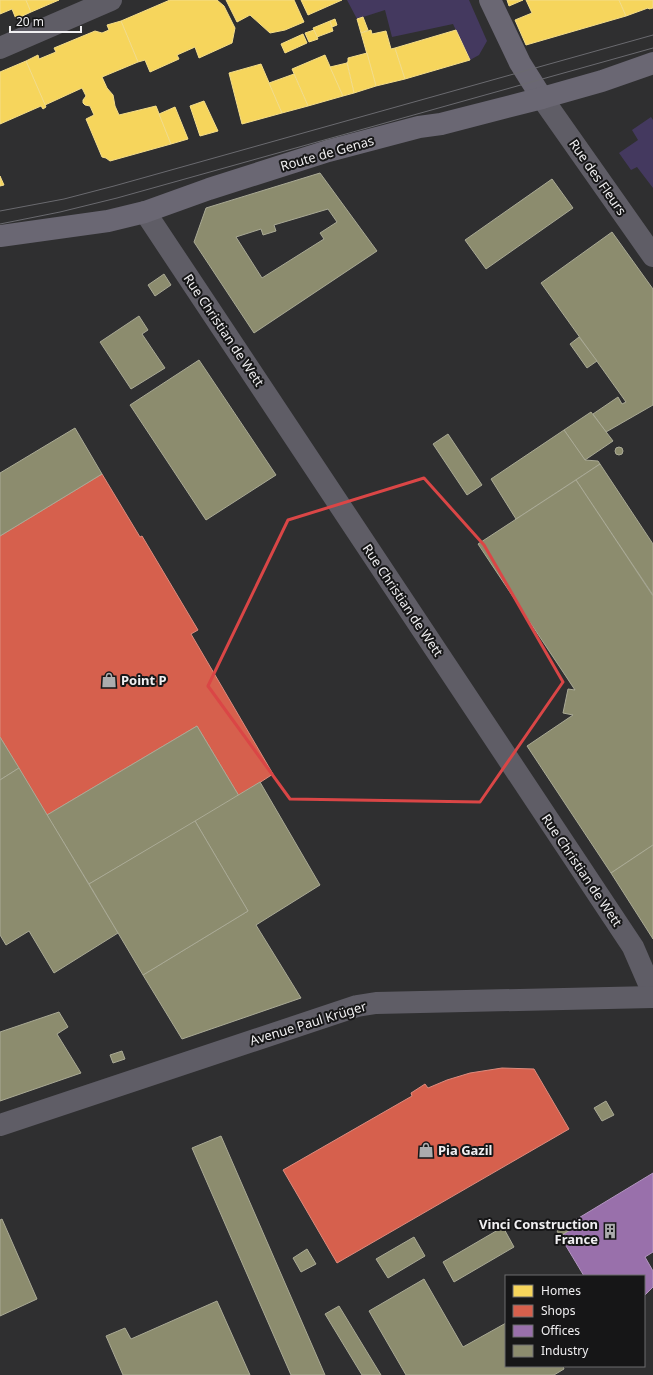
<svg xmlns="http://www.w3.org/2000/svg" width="653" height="1375" viewBox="0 0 653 1375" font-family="'Noto Sans',sans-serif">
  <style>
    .green { fill: #44395f }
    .homes { fill: #f6d55c; stroke: #f4dd89 }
    .shops { fill: #d6604d; stroke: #de8b7e }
    .offices { fill: #9970ab; stroke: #b396c0 }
    .industry { fill: #8c8c6e; stroke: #aaaa95; fill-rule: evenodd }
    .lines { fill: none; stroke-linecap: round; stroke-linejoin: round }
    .minor { stroke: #5f5d66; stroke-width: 22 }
    .secondary { stroke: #6a6773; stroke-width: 22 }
    .tram { stroke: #6a6a6f; stroke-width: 1 }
    .marked { fill: none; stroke: #da4646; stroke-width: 3; stroke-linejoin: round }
    .labels { text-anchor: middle; stroke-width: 4; stroke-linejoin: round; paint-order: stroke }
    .street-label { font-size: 13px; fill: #f0eff1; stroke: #161617 }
    .poi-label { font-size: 13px; font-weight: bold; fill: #f0eff1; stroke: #161617; text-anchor: start }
  </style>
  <rect width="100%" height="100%" fill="#2f2f30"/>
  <g class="green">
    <polygon points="347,0 469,0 487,41 479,55 470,60 453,24 392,37 385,10 357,19"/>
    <polygon points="651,117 653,120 653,188 637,167 631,170 619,153 638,140 632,130"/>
  </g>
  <g class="homes">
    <polygon points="0,0 26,0 31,12 16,19 12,9 0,14"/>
    <polygon points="26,0 59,0 31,12"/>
    <polygon points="170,0 217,0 224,6 235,28 232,43 199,58 195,47 177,55 179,59 150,72 145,60 138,62 121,21"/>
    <polygon points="226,0 294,0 304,22 285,30 270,33 250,15 237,22"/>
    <polygon points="301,0 342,0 308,15"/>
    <polygon points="507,0 523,0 509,6"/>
    <polygon points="526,0 619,0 626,16 526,45 515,20 532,13"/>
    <polygon points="619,0 653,0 653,8 649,9 648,8 626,16"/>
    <polygon points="363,17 368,30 361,33 357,19"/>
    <polygon points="335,19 337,25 332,27 330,21"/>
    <polygon points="121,21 138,62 102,77 107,88 113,95 115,106 119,115 156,106 171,144 110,161 106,158 102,157 86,119 94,115 90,106 85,105 83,103 83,100 86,96 82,88 45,105 26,61 38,55 39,59 56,52 54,48 95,31 102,33 109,30 107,25"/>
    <polygon points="330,21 333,31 317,37 313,28"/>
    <polygon points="314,30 318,39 309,42 305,33"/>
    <polygon points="371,30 372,34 386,31 391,49 395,48 405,79 376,86 361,33"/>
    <polygon points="456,30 470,60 405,79 395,48"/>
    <polygon points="303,34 307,43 285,53 281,44"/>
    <polygon points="367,53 376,86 354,93 347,62 348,62 348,58"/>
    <polygon points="325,55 343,96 308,106 292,69"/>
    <polygon points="26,61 46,107 43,109 41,106 0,124 0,72"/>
    <polygon points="347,63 354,93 343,96 330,67"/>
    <polygon points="261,64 282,113 242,124 229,73"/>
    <polygon points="294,74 308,106 282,113 269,83"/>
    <polygon points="204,101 218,131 200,136 190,106"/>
    <polygon points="175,107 188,139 171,144 159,114"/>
    <polygon points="0,176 4,185 0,186"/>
  </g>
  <g class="shops">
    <polygon points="102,474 140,537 142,536 198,630 191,634 273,774 239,796 197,726 47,815 0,737 0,536"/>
    <polygon points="502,1068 534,1069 569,1129 337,1263 283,1170 412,1096 411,1093 425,1084 428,1088 447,1080 470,1073"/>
  </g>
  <polygon class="offices" points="653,1173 653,1252 645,1257 653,1271 653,1287 644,1296 644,1276 584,1276 560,1236 575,1227 572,1222"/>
  <g class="industry">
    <path d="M 320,173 L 377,251 L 254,333 L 194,242 L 206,208 ZM 328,209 L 337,222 L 320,233 L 324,239 L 262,278 L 236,237 L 261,229 L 263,235 L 276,231 L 274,225 Z"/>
    <polygon points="552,179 573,208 486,269 465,240"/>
    <polygon points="612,232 653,289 653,405 606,432 593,414 618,397 622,404 626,402 541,283"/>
    <polygon points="164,274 171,285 155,296 148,285"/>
    <polygon points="139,316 148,330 142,334 165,368 131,389 100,342"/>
    <polygon points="579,337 597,361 587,368 570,344"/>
    <polygon points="199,360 276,475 206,520 130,405"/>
    <polygon points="591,412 613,441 585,460 564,430"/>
    <polygon points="75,428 102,474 0,536 0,473"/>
    <polygon points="564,430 585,460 598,461 600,464 516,519 491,479"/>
    <polygon points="448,434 482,485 467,495 433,444"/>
    <circle cx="619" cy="451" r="4"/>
    <polygon points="600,464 653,544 653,595 576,480"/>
    <polygon points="576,480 653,596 653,845 611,873 527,746 573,715 563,713 568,689 575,690 478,544"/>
    <polygon points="197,726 239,796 89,884 47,815"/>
    <polygon points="0,737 19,768 0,780"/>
    <polygon points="19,768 118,933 54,973 29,931 6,945 0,935 0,780"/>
    <polygon points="260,782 320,885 256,925 301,998 182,1039 143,975 248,911 195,821"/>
    <polygon points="195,821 248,911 143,975 89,884"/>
    <polygon points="653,845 653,939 611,873"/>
    <polygon points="59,1012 68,1027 57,1034 81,1073 0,1101 0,1032"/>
    <polygon points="122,1051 125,1059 113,1063 110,1055"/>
    <polygon points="606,1101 614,1115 602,1121 594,1108"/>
    <polygon points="221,1136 325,1375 291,1375 192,1148"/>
    <polygon points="2,1219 37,1299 0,1316 0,1220"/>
    <polygon points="572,1222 575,1227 560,1236 557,1231"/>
    <polygon points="503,1227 514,1247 454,1282 443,1262"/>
    <polygon points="414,1237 425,1256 388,1278 376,1259"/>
    <polygon points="307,1249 316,1264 301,1272 293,1258"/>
    <polygon points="424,1279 463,1347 506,1323 506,1366 563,1366 564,1369 554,1375 406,1375 369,1311"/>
    <polygon points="217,1301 250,1375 123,1375 106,1336 125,1328 131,1339"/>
    <polygon points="339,1306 381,1375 362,1375 325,1314"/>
  </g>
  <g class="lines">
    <g class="minor">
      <polyline points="0,48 111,0"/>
      <polyline points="542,98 653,256"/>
      <polyline points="145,212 633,947 653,993"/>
      <polyline points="0,1125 357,1006 376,1003 653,997"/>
    </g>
    <g class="secondary">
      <polyline points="490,0 520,63 542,98"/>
      <polyline points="0,236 108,221 145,212 209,189 328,151 419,127 441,124 542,98 602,81 653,63"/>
    </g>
    <g class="tram">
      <polyline points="0,211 64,199 114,186 653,35"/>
      <polyline points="0,224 60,212 117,198 653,48"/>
    </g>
  </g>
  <path class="marked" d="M 424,478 L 484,545 L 563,682 L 480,802 L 290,799 L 208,686 L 288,520 Z"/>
  <defs>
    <symbol id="shop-bare" viewBox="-9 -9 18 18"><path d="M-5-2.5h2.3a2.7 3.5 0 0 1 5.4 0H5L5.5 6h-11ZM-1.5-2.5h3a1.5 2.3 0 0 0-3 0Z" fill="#acacad" stroke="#161617" stroke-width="2.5" paint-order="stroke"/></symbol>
    <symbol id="building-bare" viewBox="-9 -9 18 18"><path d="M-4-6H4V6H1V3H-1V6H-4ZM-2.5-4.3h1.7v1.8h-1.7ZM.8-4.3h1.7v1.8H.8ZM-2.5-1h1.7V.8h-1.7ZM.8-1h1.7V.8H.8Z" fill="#acacad" stroke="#161617" stroke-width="2.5" paint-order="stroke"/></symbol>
  </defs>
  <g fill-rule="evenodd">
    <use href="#shop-bare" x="98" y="669" width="22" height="22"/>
    <use href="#shop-bare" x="415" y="1139" width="22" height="22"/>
    <use href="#building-bare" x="599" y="1220" width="22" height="22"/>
  </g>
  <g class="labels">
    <g class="street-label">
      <text transform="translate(327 153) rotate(-16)" y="5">Route de Genas</text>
      <text transform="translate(598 177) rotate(55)" y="5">Rue des Fleurs</text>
      <text transform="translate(224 330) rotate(56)" y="5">Rue Christian de Wett</text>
      <text transform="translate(403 600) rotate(56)" y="5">Rue Christian de Wett</text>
      <text transform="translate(582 870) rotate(56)" y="5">Rue Christian de Wett</text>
      <text transform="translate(308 1023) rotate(-17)" y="5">Avenue Paul Krüger</text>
    </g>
    <g class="poi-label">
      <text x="121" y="685">Point P</text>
      <text x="438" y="1155">Pia Gazil</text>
      <text x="598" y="1229" text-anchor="end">Vinci Construction<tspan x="598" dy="15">France</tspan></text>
    </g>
  </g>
  <rect x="505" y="1275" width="140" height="92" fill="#161617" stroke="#6d6d6e"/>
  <rect x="513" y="1285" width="20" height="12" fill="#f6d55c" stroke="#6d6d6e"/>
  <text x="541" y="1295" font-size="12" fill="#f0eff1">Homes</text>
  <rect x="513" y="1305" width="20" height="12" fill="#d6604d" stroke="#6d6d6e"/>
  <text x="541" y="1315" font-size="12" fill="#f0eff1">Shops</text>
  <rect x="513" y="1325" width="20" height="12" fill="#9970ab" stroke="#6d6d6e"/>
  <text x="541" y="1335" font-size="12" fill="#f0eff1">Offices</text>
  <rect x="513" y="1345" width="20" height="12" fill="#8c8c6e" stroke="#6d6d6e"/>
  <text x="541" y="1355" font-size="12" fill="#f0eff1">Industry</text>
  <path d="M10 26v6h71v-6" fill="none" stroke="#f0eff1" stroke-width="2"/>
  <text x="16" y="26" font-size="12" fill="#f0eff1" stroke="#161617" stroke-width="3" paint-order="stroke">20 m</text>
</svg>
